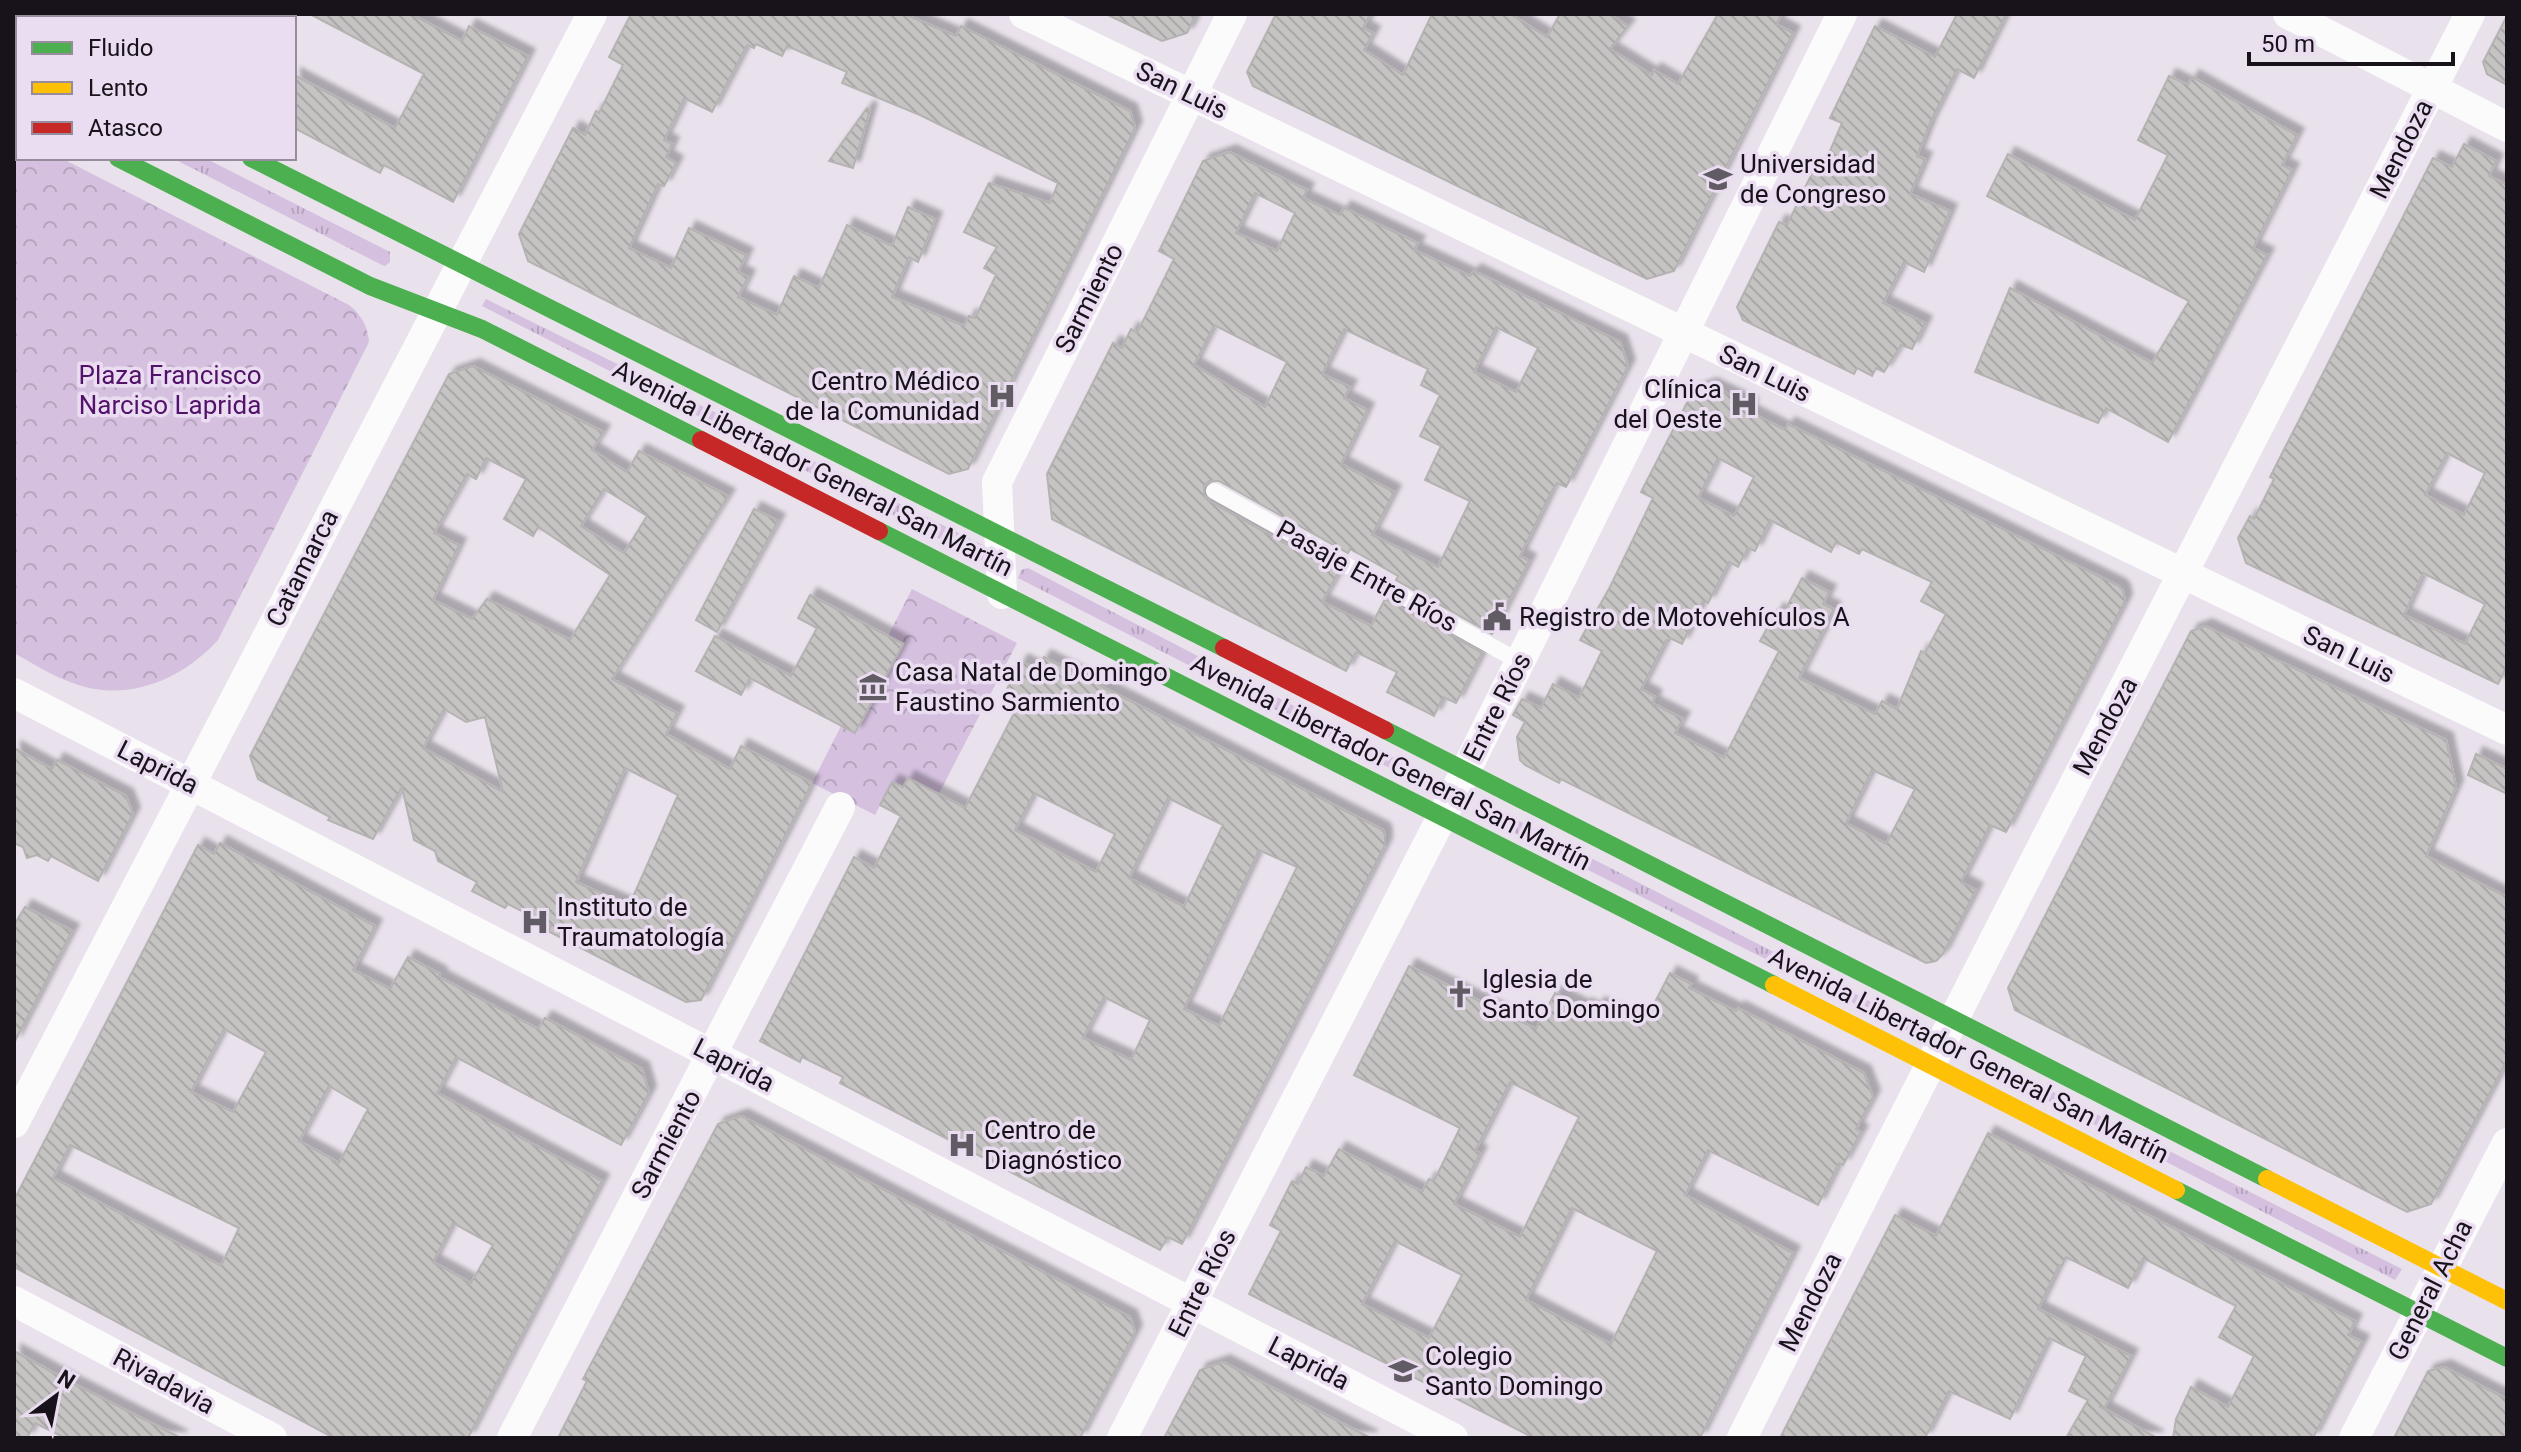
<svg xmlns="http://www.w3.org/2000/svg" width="2521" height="1452" viewBox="0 0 2521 1452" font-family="Roboto,sans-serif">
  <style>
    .grass { fill: url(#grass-tufts) }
    .park { fill: url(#park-crowns) }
    .building { fill: url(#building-back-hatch); stroke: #b5b2b2; stroke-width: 2; fill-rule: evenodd; filter: url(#shadow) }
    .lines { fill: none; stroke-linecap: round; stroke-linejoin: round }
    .lane { stroke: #fcfbfc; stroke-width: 16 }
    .street { stroke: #fcfbfc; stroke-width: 30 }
    .fast { stroke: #4caf50; stroke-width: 18 }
    .slow { stroke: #ffc107; stroke-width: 18 }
    .jam { stroke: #c62828; stroke-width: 18 }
    .labels { text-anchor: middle; stroke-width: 7; stroke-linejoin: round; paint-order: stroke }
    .street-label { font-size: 26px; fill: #18131a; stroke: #ebddf1 }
    .poi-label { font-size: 26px; fill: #18131a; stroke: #ebddf1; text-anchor: start }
    .park-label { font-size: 26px; fill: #53126a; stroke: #ebddf1 }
  </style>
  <defs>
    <pattern id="grass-tufts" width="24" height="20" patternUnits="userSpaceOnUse" patternTransform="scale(2)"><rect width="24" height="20" fill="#d5c0df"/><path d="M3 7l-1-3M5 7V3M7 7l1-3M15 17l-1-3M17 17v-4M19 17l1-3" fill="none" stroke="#b6a4bf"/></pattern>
    <pattern id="park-crowns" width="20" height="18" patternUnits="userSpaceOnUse" patternTransform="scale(2)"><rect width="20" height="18" fill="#d5c0df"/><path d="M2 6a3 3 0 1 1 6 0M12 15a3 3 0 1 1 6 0" fill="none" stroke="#b6a4bf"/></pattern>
    <pattern id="building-back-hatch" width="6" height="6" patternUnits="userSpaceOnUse" patternTransform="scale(2)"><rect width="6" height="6" fill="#c6c3c3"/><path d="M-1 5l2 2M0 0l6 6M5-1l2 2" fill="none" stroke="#a9a7a7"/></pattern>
    <filter id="shadow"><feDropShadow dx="7" dy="-7" stdDeviation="2" flood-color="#0004"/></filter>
  </defs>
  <rect width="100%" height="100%" fill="#e9e2ec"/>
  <g class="grass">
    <polygon points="172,158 205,158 390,252 390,262 385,266 382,265"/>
    <polygon points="486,299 987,547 987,557 983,561 482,306"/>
    <polygon points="1028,568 1431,777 1427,787 1018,578 1021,570"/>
    <polygon points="1486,804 1912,1023 1907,1030 1480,816 1481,810"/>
    <polygon points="1982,1056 2402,1269 2395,1280 1977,1064"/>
  </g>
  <g class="park">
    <path d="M 14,134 L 18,136 L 18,158 L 61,158 L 349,305 C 361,314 368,327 369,342 L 218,640 C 181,681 124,704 70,682 C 51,675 32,663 14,653 Z"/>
    <polygon points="912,589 1017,643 934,803 892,782 875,815 812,783 841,726 856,733 903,645 888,636"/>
  </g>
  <g class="building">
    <polygon points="310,14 411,14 462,41 469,26 528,56 453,202 384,165 380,173 294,128 294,75 395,128 424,74"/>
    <path d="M 631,14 L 904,14 L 956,36 L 961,26 L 1130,111 L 1135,128 L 968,469 L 949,474 L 528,261 L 519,234 L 573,128 L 585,135 L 596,111 L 599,113 L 623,65 L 609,57 ZM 756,44 L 782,56 L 787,46 L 847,72 L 842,83 L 920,115 L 1058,183 L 1050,203 L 989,183 L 964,232 L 997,247 L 984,268 L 996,275 L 975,318 L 969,316 L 964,326 L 892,297 L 909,257 L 918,262 L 935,219 L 908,207 L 892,246 L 847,225 L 819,288 L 794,276 L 777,315 L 738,297 L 748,277 L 738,272 L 746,255 L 689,228 L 671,268 L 629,248 L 658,184 L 664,186 L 676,163 L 666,157 L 672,144 L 664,140 L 684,98 L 712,112 L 747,45 L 754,48 Z"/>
    <polygon points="1106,14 1196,14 1187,33 1162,41"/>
    <polygon points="1276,14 1370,14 1363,28 1373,33 1364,50 1403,75 1432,14 1510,14 1547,37 1560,14 1609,14 1628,26 1610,49 1652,75 1654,70 1678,84 1718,14 1782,14 1776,24 1793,33 1674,271 1647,279 1253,86 1247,72"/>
    <polygon points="1957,14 2006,14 1974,78 1957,69 1930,123 1917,156 1925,159 1910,194 1950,211 1924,272 1904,262 1883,303 1925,323 1912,349 1901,345 1884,372 1876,368 1872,376 1857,368 1854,374 1743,320 1737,307 1779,222 1787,225 1814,169 1821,172 1842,123 1830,118 1875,26 1935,57"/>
    <polygon points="2507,16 2507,85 2487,74 2483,62"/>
    <polygon points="2169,76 2188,85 2192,77 2297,135 2282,165 2292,170 2253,248 2267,255 2168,442 2106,408 2098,423 1975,372 2010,288 2152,363 2189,301 1987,196 2008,154 2135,220 2168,155 2138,140"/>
    <polygon points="867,108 870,110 853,168 829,161"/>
    <path d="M 2464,144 L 2496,161 L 2489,176 L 2507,185 L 2507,666 L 2498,684 L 2246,563 L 2238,538 L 2250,516 L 2254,519 L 2274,479 L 2270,477 L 2433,158 L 2452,167 ZM 2447,453 L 2485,473 L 2464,515 L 2425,495 ZM 2423,573 L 2485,604 L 2465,644 L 2404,615 Z"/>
    <path d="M 1229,152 L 1307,190 L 1303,198 L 1340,215 L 1344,208 L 1418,243 L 1414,250 L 1470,276 L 1474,271 L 1620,342 L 1628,366 L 1566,487 L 1557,483 L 1550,494 L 1520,556 L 1529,561 L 1492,634 L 1396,580 L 1398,576 L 1361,555 L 1350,549 L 1348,553 L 1219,481 L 1209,481 L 1204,486 L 1204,496 L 1209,501 L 1338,573 L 1322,602 L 1371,626 L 1385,599 L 1482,653 L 1456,703 L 1443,697 L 1434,716 L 1387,692 L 1397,672 L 1356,652 L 1346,671 L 1052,519 L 1047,474 L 1113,343 L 1122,348 L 1131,329 L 1137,333 L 1174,259 L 1159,251 L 1203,161 ZM 1255,193 L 1295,213 L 1277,251 L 1236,233 ZM 1214,325 L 1287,362 L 1265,407 L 1194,365 ZM 1496,327 L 1538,348 L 1516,392 L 1474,372 ZM 1344,329 L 1428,369 L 1421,385 L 1440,395 L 1420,436 L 1441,446 L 1425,480 L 1470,501 L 1438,567 L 1372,535 L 1394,492 L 1341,464 L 1367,410 L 1344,398 L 1350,387 L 1322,374 Z"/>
    <path d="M 473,366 L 603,432 L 592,450 L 627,472 L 639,451 L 728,496 L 612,679 L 677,713 L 666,734 L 730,769 L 741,746 L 812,783 L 701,1000 L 686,1002 L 548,931 L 551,926 L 508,904 L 505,908 L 472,891 L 477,882 L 438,861 L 435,851 L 414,840 L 402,787 L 373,839 L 328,820 L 330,817 L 258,779 L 250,756 L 449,374 ZM 486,458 L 526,479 L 504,519 L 533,536 L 538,527 L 610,575 L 570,640 L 487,599 L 472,619 L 433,600 L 459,545 L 434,533 L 467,474 L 476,479 ZM 604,489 L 647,516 L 624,553 L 581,526 ZM 444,709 L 466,722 L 485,717 L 503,792 L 423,748 ZM 625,768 L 678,795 L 629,906 L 576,882 Z"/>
    <path d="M 1710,385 L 1751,405 L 1748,411 L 1785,430 L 1788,424 L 2119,586 L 2123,591 L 2125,601 L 2006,832 L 1990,825 L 1961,882 L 1976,890 L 1943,954 L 1936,961 L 1926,963 L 1561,779 L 1559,783 L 1525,765 L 1520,760 L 1517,737 L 1525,722 L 1513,715 L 1522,699 L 1541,708 L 1553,684 L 1579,698 L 1602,651 L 1580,640 L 1610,587 L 1653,498 L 1641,492 L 1693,391 ZM 1718,458 L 1754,477 L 1734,516 L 1698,498 ZM 1770,520 L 1831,552 L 1836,542 L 1859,554 L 1862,549 L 1932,582 L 1921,601 L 1946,614 L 1925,653 L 1921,651 L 1897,709 L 1882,701 L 1875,714 L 1799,678 L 1834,609 L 1823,604 L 1829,592 L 1802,578 L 1783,614 L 1777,610 L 1760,641 L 1779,651 L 1724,758 L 1675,733 L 1683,719 L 1652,703 L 1655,697 L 1641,689 L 1666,640 L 1669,641 L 1670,638 L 1682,644 L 1703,601 L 1708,603 L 1729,562 L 1738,567 L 1748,548 L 1755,551 ZM 1872,770 L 1915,789 L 1886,844 L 1846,823 Z"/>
    <polygon points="754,509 778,521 717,632 696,620"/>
    <polygon points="810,595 903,644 855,733 750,678 741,695 696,671 715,636 791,676 817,628 798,618"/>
    <polygon points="2205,626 2446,740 2456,787 2426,856 2507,897 2507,1060 2431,1204 2407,1212 2015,1010 2008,988 2191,631"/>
    <path d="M 1044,657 L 1383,830 L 1385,836 L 1385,845 L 1182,1244 L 1168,1237 L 1160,1250 L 840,1083 L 843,1077 L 802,1057 L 800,1062 L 760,1041 L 854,857 L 874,868 L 901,816 L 880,805 L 892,782 L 903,787 L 908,778 L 965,808 L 1021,700 L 1005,693 L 1021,661 L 1037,669 ZM 1034,793 L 1115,834 L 1096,872 L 1015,830 ZM 1168,798 L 1223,825 L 1184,907 L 1129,878 ZM 1259,850 L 1297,867 L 1219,1026 L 1184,1009 ZM 1104,997 L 1150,1020 L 1131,1060 L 1083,1038 Z"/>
    <polygon points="14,748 52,769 57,760 126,796 133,814 98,881 51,856 48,861 37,855 27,858 23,847 14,843"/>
    <polygon points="2476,754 2507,769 2507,794 2468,775"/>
    <path d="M 220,843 L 375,926 L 353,970 L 390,989 L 408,957 L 440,974 L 439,977 L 538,1029 L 545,1018 L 642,1069 L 649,1093 L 621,1145 L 456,1057 L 437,1093 L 602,1181 L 468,1438 L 334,1438 L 14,1267 L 14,1200 L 198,845 L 214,854 ZM 224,1029 L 266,1052 L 233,1112 L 191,1092 ZM 329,1086 L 368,1109 L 339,1163 L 299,1141 ZM 70,1145 L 239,1228 L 221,1266 L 53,1178 ZM 453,1223 L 493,1245 L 471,1283 L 433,1262 Z"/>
    <polygon points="25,907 72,931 14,1043 14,925"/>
    <path d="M 1409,966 L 1536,1029 L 1555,993 L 1584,1008 L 1585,1005 L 1594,1010 L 1598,1004 L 1643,1025 L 1670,973 L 1691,984 L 1689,988 L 1736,1011 L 1738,1008 L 1864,1073 L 1873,1097 L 1856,1129 L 1861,1132 L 1843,1165 L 1839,1163 L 1818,1205 L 1708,1150 L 1685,1195 L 1793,1253 L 1700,1438 L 1534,1438 L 1249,1294 L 1281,1231 L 1270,1225 L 1292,1181 L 1298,1184 L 1306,1167 L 1324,1176 L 1339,1149 L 1422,1192 L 1429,1179 L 1434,1181 L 1460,1128 L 1354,1075 ZM 1510,1082 L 1579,1117 L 1520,1237 L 1454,1204 L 1480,1153 L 1475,1151 ZM 1572,1208 L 1657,1251 L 1611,1344 L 1526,1300 ZM 1395,1241 L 1462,1275 L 1429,1338 L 1362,1304 Z"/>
    <polygon points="741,1116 1130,1317 1135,1332 1080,1438 558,1438 587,1381 583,1379 718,1124"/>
    <polygon points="1988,1133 2355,1321 2348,1335 2362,1342 2313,1438 2173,1438 2176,1419 2191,1387 2228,1407 2254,1356 2219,1337 2236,1306 2143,1258 2128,1288 2066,1257 2062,1266 2059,1265 2038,1309 2131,1356 2104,1409 2099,1406 2157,1438 2066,1438 2088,1400 2069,1391 2086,1356 2049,1338 2010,1419 1949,1391 1925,1438 1780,1438 1895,1215 1936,1236"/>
    <polygon points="14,1351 72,1383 181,1438 65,1438 35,1423 27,1438 14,1438"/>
    <polygon points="1223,1362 1269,1386 1371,1438 1164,1438 1200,1370"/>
    <polygon points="2444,1367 2507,1399 2507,1438 2394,1438 2428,1371"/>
  </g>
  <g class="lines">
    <polyline class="lane" points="1214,491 1520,662"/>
    <g class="street">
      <polyline points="1024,14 2507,730"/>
      <polyline points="2288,14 2507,127"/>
      <polyline points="1002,594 997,482 1232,14"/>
      <polyline points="14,693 1453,1438"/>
      <polyline points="14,1123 592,14"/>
      <polyline points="14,1301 272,1438"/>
      <polyline points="512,1438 840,807"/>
      <polyline points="1122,1438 1465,772 1842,14"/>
      <path d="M 1742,1438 C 1980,961 2228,489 2470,14"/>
      <polyline points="2354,1438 2507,1143"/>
    </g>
    <g class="fast">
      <polyline points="14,105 18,107"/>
      <polyline points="118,158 370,286 482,329 701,440"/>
      <polyline points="251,158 1224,648"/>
      <polyline points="879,531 1774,985"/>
      <polyline points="1385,730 2267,1179"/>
      <polyline points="2176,1190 2507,1358"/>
    </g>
    <g class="slow">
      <polyline points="1774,985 2176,1190"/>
      <polyline points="2267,1179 2507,1301"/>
    </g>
    <g class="jam">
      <polyline points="14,37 18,39"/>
      <polyline points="701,440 879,531"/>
      <polyline points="1224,648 1385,730"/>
    </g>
  </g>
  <defs>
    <symbol id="university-bare" viewBox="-9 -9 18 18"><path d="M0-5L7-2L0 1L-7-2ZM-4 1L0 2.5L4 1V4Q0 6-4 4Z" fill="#615b64" stroke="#ebddf1" stroke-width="2.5" paint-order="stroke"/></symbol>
    <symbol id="hospital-bare" viewBox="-9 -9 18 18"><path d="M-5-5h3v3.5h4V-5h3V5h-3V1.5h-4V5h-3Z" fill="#615b64" stroke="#ebddf1" stroke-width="2.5" paint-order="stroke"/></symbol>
    <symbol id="civic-bare" viewBox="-9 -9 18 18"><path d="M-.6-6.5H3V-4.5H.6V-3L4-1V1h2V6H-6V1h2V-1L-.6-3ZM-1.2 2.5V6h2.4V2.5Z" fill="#615b64" stroke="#ebddf1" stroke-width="2.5" paint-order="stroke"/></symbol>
    <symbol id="museum-bare" viewBox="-9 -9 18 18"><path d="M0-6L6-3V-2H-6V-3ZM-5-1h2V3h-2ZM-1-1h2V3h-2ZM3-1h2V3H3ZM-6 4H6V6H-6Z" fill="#615b64" stroke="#ebddf1" stroke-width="2.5" paint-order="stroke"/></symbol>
    <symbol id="church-bare" viewBox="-9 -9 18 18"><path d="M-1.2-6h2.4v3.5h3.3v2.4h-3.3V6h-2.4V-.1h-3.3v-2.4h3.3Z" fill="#615b64" stroke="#ebddf1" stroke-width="2.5" paint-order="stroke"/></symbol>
    <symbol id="school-bare" viewBox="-9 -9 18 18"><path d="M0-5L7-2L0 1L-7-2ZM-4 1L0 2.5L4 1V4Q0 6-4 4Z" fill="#615b64" stroke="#ebddf1" stroke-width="2.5" paint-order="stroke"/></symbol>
  </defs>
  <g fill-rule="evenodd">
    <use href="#university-bare" x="1698" y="159" width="40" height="40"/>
    <use href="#hospital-bare" x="982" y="376" width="40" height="40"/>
    <use href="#hospital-bare" x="1724" y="384" width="40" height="40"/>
    <use href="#civic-bare" x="1477" y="597" width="40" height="40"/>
    <use href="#museum-bare" x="853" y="667" width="40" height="40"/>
    <use href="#hospital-bare" x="515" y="902" width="40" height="40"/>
    <use href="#church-bare" x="1440" y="974" width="40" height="40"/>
    <use href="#hospital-bare" x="942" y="1125" width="40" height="40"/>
    <use href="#school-bare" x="1383" y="1351" width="40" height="40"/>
  </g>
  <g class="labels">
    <g class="street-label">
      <text transform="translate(1182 90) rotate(26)" y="9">San Luis</text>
      <text transform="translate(2401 149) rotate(-63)" y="9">Mendoza</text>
      <text transform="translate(1089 298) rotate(-63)" y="9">Sarmiento</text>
      <text transform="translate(1765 373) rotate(26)" y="9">San Luis</text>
      <text transform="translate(813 468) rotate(27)" y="9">Avenida Libertador General San Martín</text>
      <text transform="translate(302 568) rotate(-63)" y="9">Catamarca</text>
      <text transform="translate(1367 576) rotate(29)" y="9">Pasaje Entre Ríos</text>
      <text transform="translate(2349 654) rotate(26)" y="9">San Luis</text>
      <text transform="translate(1497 707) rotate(-63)" y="9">Entre Ríos</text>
      <text transform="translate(2105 726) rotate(-62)" y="9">Mendoza</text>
      <text transform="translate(1391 762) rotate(27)" y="9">Avenida Libertador General San Martín</text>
      <text transform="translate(158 767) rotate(27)" y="9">Laprida</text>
      <text transform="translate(1969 1055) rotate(27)" y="9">Avenida Libertador General San Martín</text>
      <text transform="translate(734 1065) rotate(27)" y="9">Laprida</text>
      <text transform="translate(666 1144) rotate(-62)" y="9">Sarmiento</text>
      <text transform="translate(1202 1283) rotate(-63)" y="9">Entre Ríos</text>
      <text transform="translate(2430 1290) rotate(-63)" y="9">General Acha</text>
      <text transform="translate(1810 1302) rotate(-63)" y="9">Mendoza</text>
      <text transform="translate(1309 1363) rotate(27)" y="9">Laprida</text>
      <text transform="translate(164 1381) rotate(28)" y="9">Rivadavia</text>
    </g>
    <g class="poi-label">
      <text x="1740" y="173">Universidad<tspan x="1740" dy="30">de Congreso</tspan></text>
      <text x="980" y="390" text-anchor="end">Centro Médico<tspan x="980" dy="30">de la Comunidad</tspan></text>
      <text x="1722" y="398" text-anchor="end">Clínica<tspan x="1722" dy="30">del Oeste</tspan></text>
      <text x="1519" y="626">Registro de Motovehículos A</text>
      <text x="895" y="681">Casa Natal de Domingo<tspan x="895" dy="30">Faustino Sarmiento</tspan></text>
      <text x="557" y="916">Instituto de<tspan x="557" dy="30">Traumatología</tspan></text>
      <text x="1482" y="988">Iglesia de<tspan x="1482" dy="30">Santo Domingo</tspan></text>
      <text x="984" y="1139">Centro de<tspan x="984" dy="30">Diagnóstico</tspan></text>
      <text x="1425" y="1365">Colegio<tspan x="1425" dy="30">Santo Domingo</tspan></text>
    </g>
    <g class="park-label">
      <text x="170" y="384">Plaza Francisco<tspan x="170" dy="30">Narciso Laprida</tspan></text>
    </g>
  </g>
  <rect width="2521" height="1452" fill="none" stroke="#18131a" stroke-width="32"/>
  <rect x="16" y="16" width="280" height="144" fill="#ebddf1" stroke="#978c9b" stroke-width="2"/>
  <rect x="32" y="42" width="40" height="12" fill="#4caf50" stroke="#978c9b" stroke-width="2"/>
  <text x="88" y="56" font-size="24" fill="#18131a">Fluido</text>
  <rect x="32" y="82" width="40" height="12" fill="#ffc107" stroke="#978c9b" stroke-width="2"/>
  <text x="88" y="96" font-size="24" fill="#18131a">Lento</text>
  <rect x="32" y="122" width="40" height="12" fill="#c62828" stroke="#978c9b" stroke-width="2"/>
  <text x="88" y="136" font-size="24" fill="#18131a">Atasco</text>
  <g transform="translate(56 1396) rotate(32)" stroke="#ebddf1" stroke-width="6" paint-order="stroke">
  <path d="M0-6L14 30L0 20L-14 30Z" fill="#18131a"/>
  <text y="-12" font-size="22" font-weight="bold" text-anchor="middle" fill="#18131a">N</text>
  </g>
  <path d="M2249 52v12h204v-12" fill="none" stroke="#18131a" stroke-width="4"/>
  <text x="2261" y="52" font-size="24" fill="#18131a" stroke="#ebddf1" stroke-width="6" paint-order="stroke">50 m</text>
</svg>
